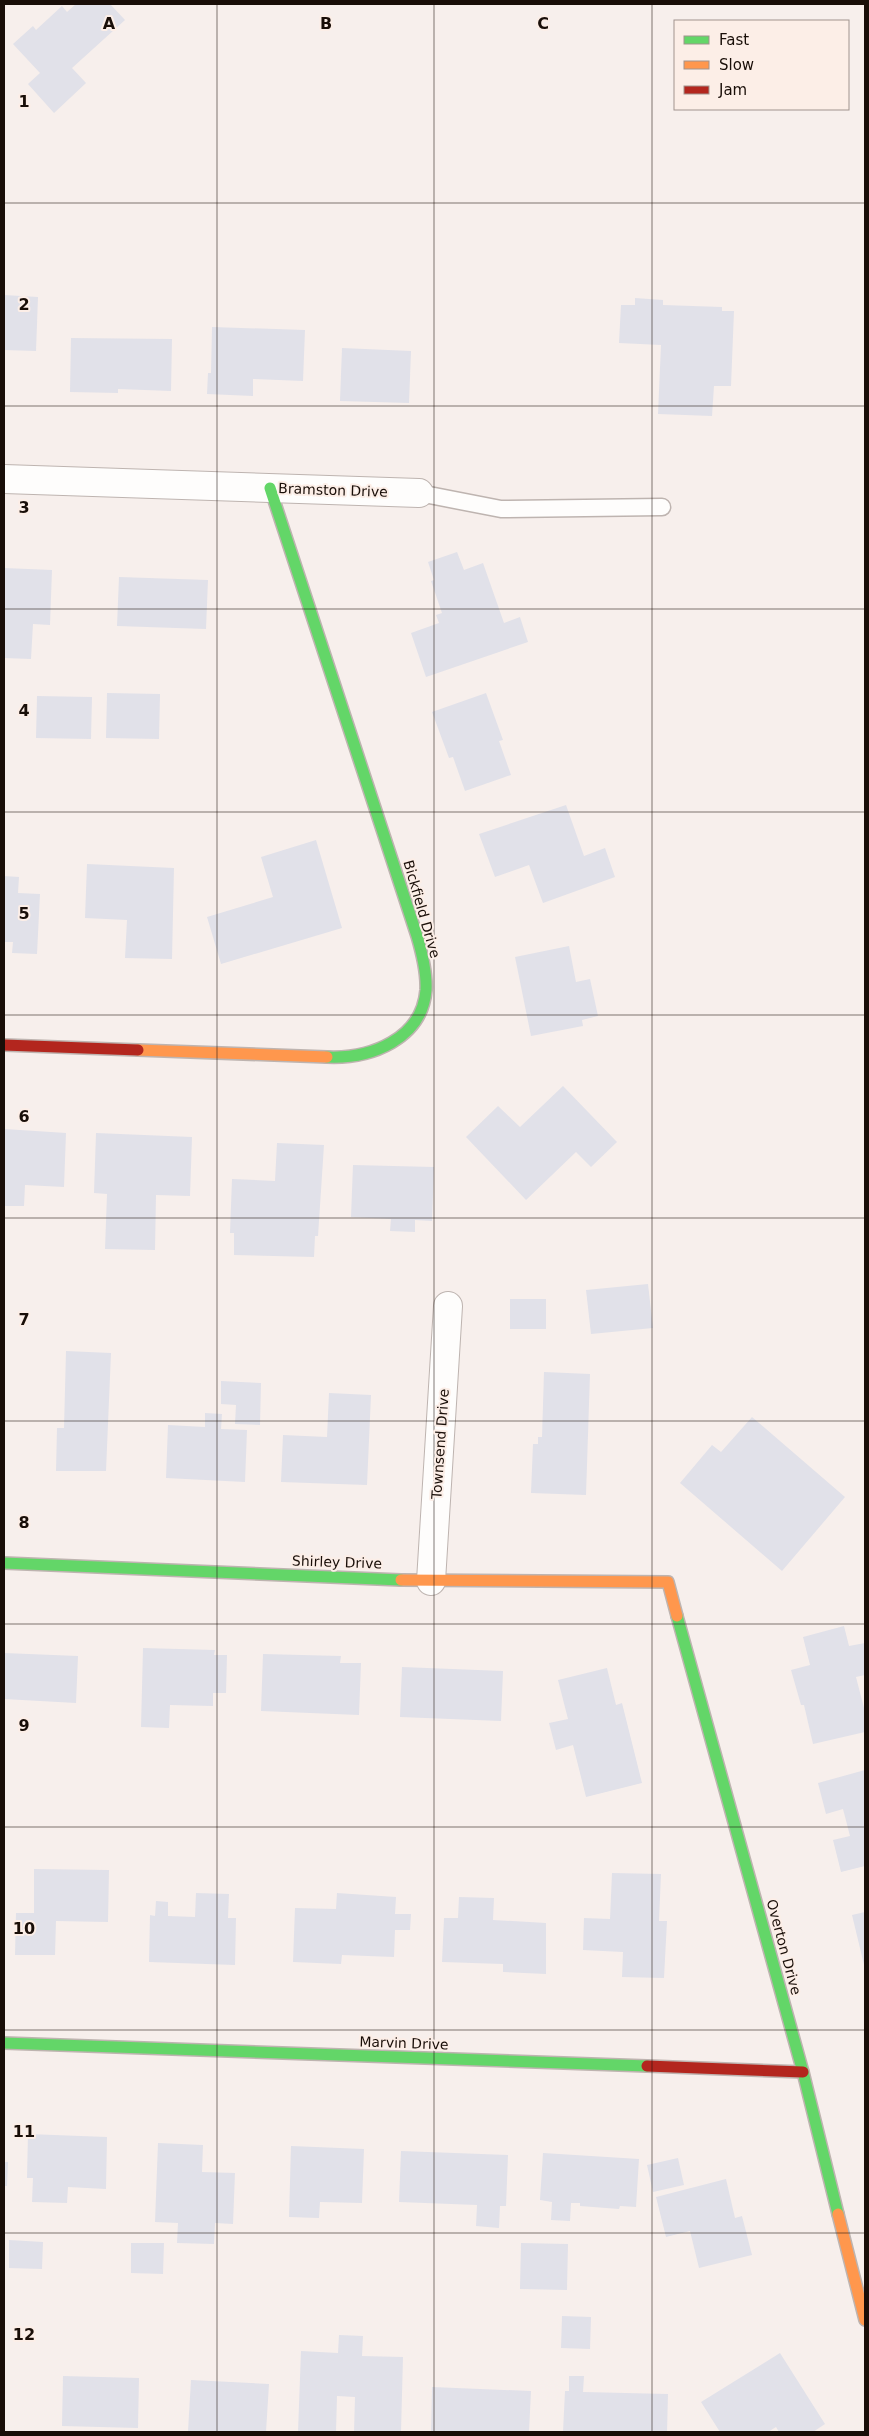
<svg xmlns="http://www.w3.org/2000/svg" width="869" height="2436" viewBox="0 0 869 2436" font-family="'DejaVu Sans',sans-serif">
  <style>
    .building { fill: #e1e1e9 }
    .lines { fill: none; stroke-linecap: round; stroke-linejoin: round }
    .lane-casing { stroke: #beb4b0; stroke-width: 19 }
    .street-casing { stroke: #beb4b0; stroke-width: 30 }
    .fast-casing { stroke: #beb4b0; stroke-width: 14 }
    .slow-casing { stroke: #beb4b0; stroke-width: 14 }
    .jam-casing { stroke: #beb4b0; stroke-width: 14 }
    .lane { stroke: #fefdfc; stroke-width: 16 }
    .street { stroke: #fefdfc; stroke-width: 28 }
    .fast { stroke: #63d668; stroke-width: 11 }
    .slow { stroke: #ff974d; stroke-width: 11 }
    .jam { stroke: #b3261e; stroke-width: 11 }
    .grid { fill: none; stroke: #190e08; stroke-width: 1; stroke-opacity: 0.55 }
    .labels { text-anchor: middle; stroke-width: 4; stroke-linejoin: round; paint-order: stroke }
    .street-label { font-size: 14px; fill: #190e08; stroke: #fceee7 }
    .grid-label { font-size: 16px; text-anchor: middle; font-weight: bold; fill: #190e08; stroke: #fceee7; stroke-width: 4; stroke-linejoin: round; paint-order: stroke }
  </style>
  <rect width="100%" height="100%" fill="#f7efec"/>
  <g class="building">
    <polygon points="76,4 110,4 125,20 72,68 86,83 54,113 28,84 40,73 13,44 33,26 36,30 62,6 67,12"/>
    <polygon points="4,295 38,297 36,351 4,350"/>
    <polygon points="635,298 663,300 663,305 722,307 722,311 734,311 731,386 714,386 712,416 658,414 661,345 619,343 621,305 635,305"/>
    <polygon points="212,327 305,330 303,381 253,379 253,396 207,394 208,373 211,373"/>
    <polygon points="71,338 172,339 171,391 118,389 118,393 70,392"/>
    <polygon points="342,348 411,351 409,403 340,401"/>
    <polygon points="457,552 464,570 483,563 504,623 520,617 528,642 426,677 411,633 439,623 436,615 442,613 431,581 434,580 428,562"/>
    <polygon points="4,568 52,570 50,625 33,624 31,659 4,658"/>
    <polygon points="119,577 208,580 206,629 117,626"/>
    <polygon points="107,693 160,694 159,739 106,738"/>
    <polygon points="486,693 503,740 499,741 511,775 465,791 453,757 449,758 432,712"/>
    <polygon points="37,696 92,697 91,739 36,738"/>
    <polygon points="566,805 584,856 605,848 615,877 543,903 529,865 495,877 479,834"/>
    <polygon points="316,840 342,928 221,964 207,917 273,897 261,857"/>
    <polygon points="87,864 174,868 172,959 125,958 127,920 85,918"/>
    <polygon points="4,876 19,877 18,893 40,894 37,954 12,953 13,942 4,942"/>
    <polygon points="569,946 576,982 590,979 598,1016 582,1020 583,1026 531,1036 515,957"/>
    <polygon points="563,1086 617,1142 591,1167 576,1152 526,1200 466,1137 498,1106 520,1127"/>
    <polygon points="4,1129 66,1133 64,1187 25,1185 24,1206 4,1206"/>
    <polygon points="96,1133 192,1137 190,1196 156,1195 155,1250 105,1249 107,1194 94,1193"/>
    <polygon points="277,1143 324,1145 318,1236 315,1236 314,1257 234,1255 234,1233 230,1233 232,1179 275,1181"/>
    <polygon points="353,1165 434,1167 432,1221 415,1220 415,1232 390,1231 391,1219 351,1217"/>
    <polygon points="648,1284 653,1328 591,1334 586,1290"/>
    <rect x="510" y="1299" width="36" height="30"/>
    <polygon points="66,1351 111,1353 106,1471 56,1471 57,1428 64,1428"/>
    <polygon points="544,1372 590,1374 586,1495 531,1493 533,1444 538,1444 538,1437 542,1437"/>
    <polygon points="221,1381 261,1383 260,1425 235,1424 236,1405 221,1404"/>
    <polygon points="329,1393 371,1395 367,1485 281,1482 283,1435 327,1437"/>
    <polygon points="205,1413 222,1414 221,1429 247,1430 245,1482 166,1478 168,1425 205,1427"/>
    <polygon points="752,1417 845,1497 782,1571 680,1483 712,1445 721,1452"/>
    <polygon points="844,1626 849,1646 865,1643 865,1675 856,1677 865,1712 865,1732 813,1744 804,1705 801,1705 791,1670 810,1665 803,1637"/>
    <polygon points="143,1648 215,1650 214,1655 227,1655 226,1693 213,1693 213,1706 170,1705 169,1728 141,1727"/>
    <polygon points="4,1653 78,1656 76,1703 4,1699"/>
    <polygon points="263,1654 341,1656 340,1663 361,1663 359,1715 261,1711"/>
    <polygon points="402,1667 503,1671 501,1721 400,1717"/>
    <polygon points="607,1668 616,1705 622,1703 642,1783 586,1797 573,1745 556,1750 549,1723 568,1719 558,1680"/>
    <polygon points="865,1770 865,1866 841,1872 833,1840 850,1836 843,1809 826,1814 818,1783"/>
    <polygon points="34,1869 109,1870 108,1922 56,1921 55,1955 15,1955 16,1913 34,1913"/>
    <polygon points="612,1873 661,1874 659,1921 667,1921 664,1978 622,1977 623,1952 583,1950 584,1918 610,1919"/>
    <polygon points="196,1893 229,1894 228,1918 236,1918 235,1965 149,1962 150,1915 155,1916 156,1901 168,1902 168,1916 195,1917"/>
    <polygon points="337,1893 396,1897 395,1914 411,1914 410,1930 395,1930 394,1957 342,1955 341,1964 293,1962 295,1908 336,1909"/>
    <polygon points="459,1897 494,1898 493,1920 546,1923 546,1974 503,1972 503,1964 442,1962 444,1918 458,1918"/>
    <polygon points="865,1912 865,1969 852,1915"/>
    <polygon points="28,2134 107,2137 106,2189 68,2187 67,2203 32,2202 33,2178 27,2178"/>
    <polygon points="158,2143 203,2145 202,2172 235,2173 233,2224 215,2223 214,2244 177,2243 178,2223 155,2222"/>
    <polygon points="291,2146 364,2149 362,2203 320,2202 319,2218 289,2217"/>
    <polygon points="401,2151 508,2155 506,2206 500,2206 499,2228 476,2226 477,2205 399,2202"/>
    <polygon points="543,2153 639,2159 636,2207 620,2206 619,2209 580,2206 580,2203 571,2203 570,2221 551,2220 552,2202 540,2200"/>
    <polygon points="678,2158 684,2185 653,2192 647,2165"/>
    <polygon points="4,2162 8,2162 7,2186 4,2186"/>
    <polygon points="726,2179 735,2218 742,2216 752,2255 699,2268 690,2231 666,2237 656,2197"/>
    <polygon points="9,2240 43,2242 42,2269 9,2268"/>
    <polygon points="131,2243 164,2243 163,2274 131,2273"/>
    <polygon points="521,2243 568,2244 567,2290 520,2289"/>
    <polygon points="562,2316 591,2317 590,2349 561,2348"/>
    <polygon points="339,2335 363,2336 362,2356 403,2357 401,2432 354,2432 355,2397 337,2396 336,2432 298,2432 301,2351 338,2353"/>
    <polygon points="780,2353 825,2424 813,2432 779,2432 776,2427 768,2432 720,2432 701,2402"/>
    <polygon points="63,2376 139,2378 138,2428 62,2426"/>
    <polygon points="569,2376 584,2376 583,2392 668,2394 667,2432 563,2432 565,2391 569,2391"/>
    <polygon points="191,2380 269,2384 266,2432 188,2431"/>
    <polygon points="432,2387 531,2391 529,2432 431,2432"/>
  </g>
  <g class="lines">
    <defs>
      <polyline id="lane" points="419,493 501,509 662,507"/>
      <g id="street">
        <polyline points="4,479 419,493"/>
        <polyline points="431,1581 448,1306"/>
      </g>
      <g id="fast">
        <path d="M 270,488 L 417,936 C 422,953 427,972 426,990 C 422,1039 371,1059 327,1057"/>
        <polyline points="4,1563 401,1580"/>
        <polyline points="677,1616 803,2072 838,2214"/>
        <polyline points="4,2043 647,2066"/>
      </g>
      <g id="slow">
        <polyline points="138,1050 327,1057"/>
        <polyline points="401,1580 668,1582 677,1616"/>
        <polyline points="838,2214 865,2320"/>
      </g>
      <g id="jam">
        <polyline points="4,1045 138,1050"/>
        <polyline points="647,2066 803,2072"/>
      </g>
    </defs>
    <use href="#lane" class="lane-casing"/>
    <use href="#street" class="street-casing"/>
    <use href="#fast" class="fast-casing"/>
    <use href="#slow" class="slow-casing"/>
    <use href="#jam" class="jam-casing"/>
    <use href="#lane" class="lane"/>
    <use href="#street" class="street"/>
    <use href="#fast" class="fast"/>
    <use href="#slow" class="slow"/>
    <use href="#jam" class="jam"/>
  </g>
  <path class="grid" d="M 217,4 L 217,2432M 434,4 L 434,2432M 652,4 L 652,2432M 4,203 L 865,203M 4,406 L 865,406M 4,609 L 865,609M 4,812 L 865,812M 4,1015 L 865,1015M 4,1218 L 865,1218M 4,1421 L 865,1421M 4,1624 L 865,1624M 4,1827 L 865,1827M 4,2030 L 865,2030M 4,2233 L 865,2233"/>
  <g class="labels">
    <g class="street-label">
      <text transform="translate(333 490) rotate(2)" y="5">Bramston Drive</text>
      <text transform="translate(422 909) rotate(74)" y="5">Bickfield Drive</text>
      <text transform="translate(440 1444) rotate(-86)" y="5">Townsend Drive</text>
      <text transform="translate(337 1562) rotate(2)" y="5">Shirley Drive</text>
      <text transform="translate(784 1947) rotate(75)" y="5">Overton Drive</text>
      <text transform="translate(404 2043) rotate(2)" y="5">Marvin Drive</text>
    </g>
  </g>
  <g class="grid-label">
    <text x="109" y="29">A</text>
    <text x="326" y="29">B</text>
    <text x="543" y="29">C</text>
    <text x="24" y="107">1</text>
    <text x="24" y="310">2</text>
    <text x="24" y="513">3</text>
    <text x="24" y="716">4</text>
    <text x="24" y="919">5</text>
    <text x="24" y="1122">6</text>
    <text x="24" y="1325">7</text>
    <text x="24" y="1528">8</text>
    <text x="24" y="1731">9</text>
    <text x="24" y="1934">10</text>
    <text x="24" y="2137">11</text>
    <text x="24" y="2340">12</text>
  </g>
  <rect width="869" height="2436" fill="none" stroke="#190e08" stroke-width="10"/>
  <rect x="674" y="20" width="175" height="90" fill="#fceee7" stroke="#a1948e"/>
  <rect x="684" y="36" width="25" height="8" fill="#63d668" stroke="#a1948e"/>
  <text x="719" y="45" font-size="15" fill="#190e08">Fast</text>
  <rect x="684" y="61" width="25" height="8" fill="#ff974d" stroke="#a1948e"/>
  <text x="719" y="70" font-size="15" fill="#190e08">Slow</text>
  <rect x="684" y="86" width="25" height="8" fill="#b3261e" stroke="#a1948e"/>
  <text x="719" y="95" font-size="15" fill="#190e08">Jam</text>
</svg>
